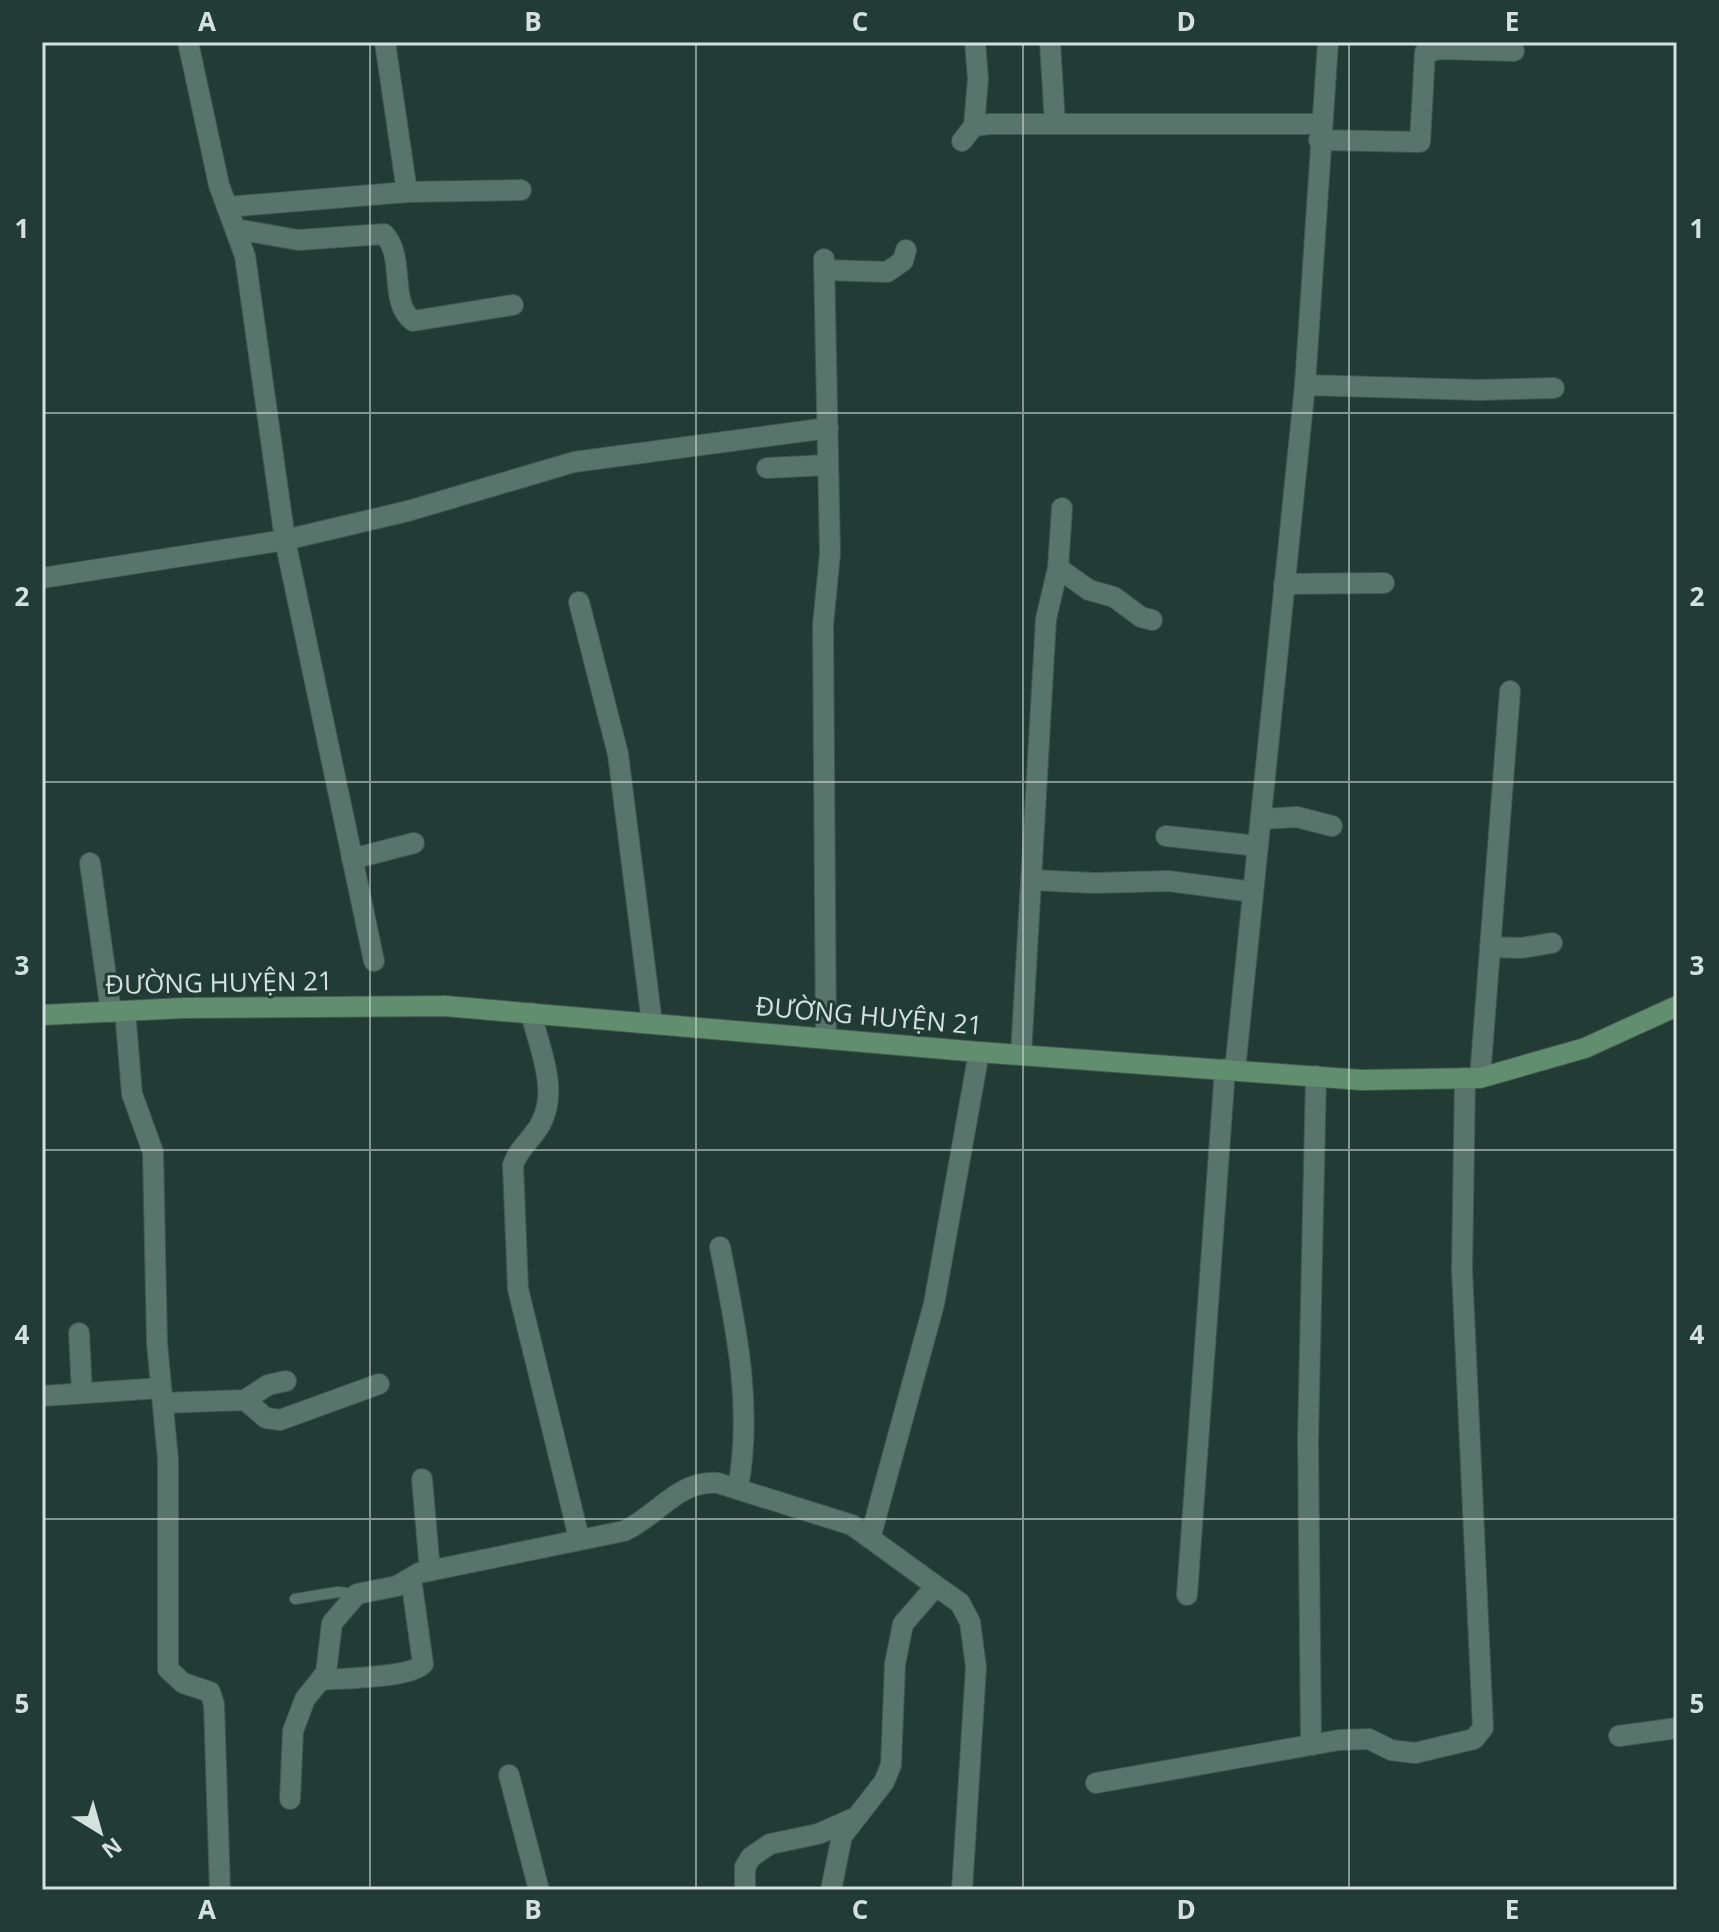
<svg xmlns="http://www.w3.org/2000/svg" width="1719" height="1932" viewBox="0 0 1719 1932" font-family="'Open Sans',sans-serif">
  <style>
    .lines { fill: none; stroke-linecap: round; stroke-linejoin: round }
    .lane-casing { stroke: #425851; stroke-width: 12 }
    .street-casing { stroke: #425851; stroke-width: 22 }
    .secondary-casing { stroke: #425851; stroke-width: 22 }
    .lane { stroke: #59746b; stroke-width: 10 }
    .street { stroke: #59746b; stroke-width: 20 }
    .secondary { stroke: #608e6f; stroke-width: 20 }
    .grid { fill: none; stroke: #d3e2dd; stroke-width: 2; stroke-opacity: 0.55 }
    .labels { text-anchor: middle; stroke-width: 6; stroke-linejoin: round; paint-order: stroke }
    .street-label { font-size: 26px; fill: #d3e2dd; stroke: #223b34 }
    .neatline { fill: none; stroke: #d3e2dd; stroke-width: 3 }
    .grid-label { font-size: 26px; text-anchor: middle; font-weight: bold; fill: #d3e2dd }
  </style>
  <rect width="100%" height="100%" fill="#223b34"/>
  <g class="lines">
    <defs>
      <polyline id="lane" points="295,1599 338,1592 355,1594"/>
      <g id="street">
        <polyline points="188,42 219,185 245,256 285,540 374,961"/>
        <polyline points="385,42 407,192"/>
        <polyline points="1050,42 1055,124"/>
        <polyline points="974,126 978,79 975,42"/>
        <polyline points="1319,140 1420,142 1425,52 1443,49 1514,51"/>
        <polyline points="962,141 974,126 990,124 1321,124"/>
        <polyline points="227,207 407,192 521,190"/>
        <path d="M 236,229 L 298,240 L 384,234 C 406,257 388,302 413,321 L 513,305"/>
        <polyline points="824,259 830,554 823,625 826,1037"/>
        <polyline points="825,270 887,272 903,261 906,250"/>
        <polyline points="1305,385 1479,390 1554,388"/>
        <polyline points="767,468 828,465"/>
        <polyline points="1058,568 1089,590 1114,597 1141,617 1152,620"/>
        <polyline points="42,578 285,540 408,511 574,462 828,428"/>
        <polyline points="1284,584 1384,583"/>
        <polyline points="579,602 618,754 652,1023"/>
        <polyline points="1261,819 1297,817 1332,826"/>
        <polyline points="1166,836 1258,846"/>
        <polyline points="352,859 414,843"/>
        <polyline points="90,863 111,1012"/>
        <polyline points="1031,880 1094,883 1168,881 1253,892"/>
        <polyline points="1490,947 1521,948 1552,943"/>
        <polyline points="125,1011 132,1094 153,1152 157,1343 168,1460 168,1669 183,1683 210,1692 214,1704 220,1890"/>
        <path d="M 531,1013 C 539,1047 559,1090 541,1123 C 533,1139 519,1147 513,1165 L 518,1289 L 579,1538"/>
        <polyline points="1021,1055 1046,619 1058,568 1062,508"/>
        <polyline points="1235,1070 1305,385 1328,42"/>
        <polyline points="1480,1078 1510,691"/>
        <path d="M 720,1247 C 736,1327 753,1406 738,1488"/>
        <polyline points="79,1333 82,1393"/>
        <polyline points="42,1396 161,1388"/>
        <polyline points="245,1400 266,1418 280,1420 379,1384"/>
        <polyline points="163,1403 245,1400 268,1385 286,1381"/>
        <polyline points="422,1479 430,1571"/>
        <polyline points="871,1535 934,1304 979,1052"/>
        <polyline points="936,1586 960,1603 970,1622 976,1667 962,1890"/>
        <polyline points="1187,1595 1225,1069"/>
        <path d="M 323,1680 C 344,1678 410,1678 423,1664 L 411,1578"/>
        <polyline points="1619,1736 1677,1728"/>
        <polyline points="1311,1745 1308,1439 1316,1076"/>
        <polyline points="509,1775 539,1890"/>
        <polyline points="1096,1783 1339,1740 1369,1739 1391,1750 1415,1753 1474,1739 1483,1728 1462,1270 1465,1078"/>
        <path d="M 290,1799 L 293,1731 L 305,1699 L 326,1673 L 332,1623 L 357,1594 L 397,1586 L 419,1573 L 624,1531 C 658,1516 677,1480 718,1483 L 852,1525 L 936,1586 L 903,1624 L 895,1664 L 891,1765 L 884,1782 L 842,1836 L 831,1890"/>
        <polyline points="745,1890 745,1867 751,1857 770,1844 818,1834 852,1819"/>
      </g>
      <polyline id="secondary" points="42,1015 184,1008 445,1006 979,1052 1362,1080 1480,1078 1585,1048 1677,1006"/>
    </defs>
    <use href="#lane" class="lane-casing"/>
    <use href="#street" class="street-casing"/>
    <use href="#secondary" class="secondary-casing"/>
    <use href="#lane" class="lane"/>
    <use href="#street" class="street"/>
    <use href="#secondary" class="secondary"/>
  </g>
  <path class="grid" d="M 370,42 L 370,1890M 696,42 L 696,1890M 1023,42 L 1023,1890M 1349,42 L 1349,1890M 42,413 L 1677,413M 42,782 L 1677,782M 42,1150 L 1677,1150M 42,1519 L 1677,1519"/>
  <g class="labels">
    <g class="street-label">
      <text transform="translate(219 983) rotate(-1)" y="9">ĐƯỜNG HUYỆN 21</text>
      <text transform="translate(869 1016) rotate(5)" y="9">ĐƯỜNG HUYỆN 21</text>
    </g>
  </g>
  <rect width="1719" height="1932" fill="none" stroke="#223b34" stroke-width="88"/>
  <g transform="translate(100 1832) rotate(143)" stroke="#223b34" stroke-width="6" paint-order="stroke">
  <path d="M0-6L14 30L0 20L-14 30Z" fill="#d3e2dd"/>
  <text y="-12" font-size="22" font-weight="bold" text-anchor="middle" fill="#d3e2dd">N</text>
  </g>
  <rect x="44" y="44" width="1631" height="1844" class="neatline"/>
  <g class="grid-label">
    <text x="207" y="31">A</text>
    <text x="533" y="31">B</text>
    <text x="860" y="31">C</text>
    <text x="1186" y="31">D</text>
    <text x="1512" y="31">E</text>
    <text x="22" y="238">1</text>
    <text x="1697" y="238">1</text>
    <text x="22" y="606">2</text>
    <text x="1697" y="606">2</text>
    <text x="22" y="975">3</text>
    <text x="1697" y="975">3</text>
    <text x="22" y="1344">4</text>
    <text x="1697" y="1344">4</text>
    <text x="22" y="1713">5</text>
    <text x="1697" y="1713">5</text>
    <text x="207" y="1919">A</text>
    <text x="533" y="1919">B</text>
    <text x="860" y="1919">C</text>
    <text x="1186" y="1919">D</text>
    <text x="1512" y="1919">E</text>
  </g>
</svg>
